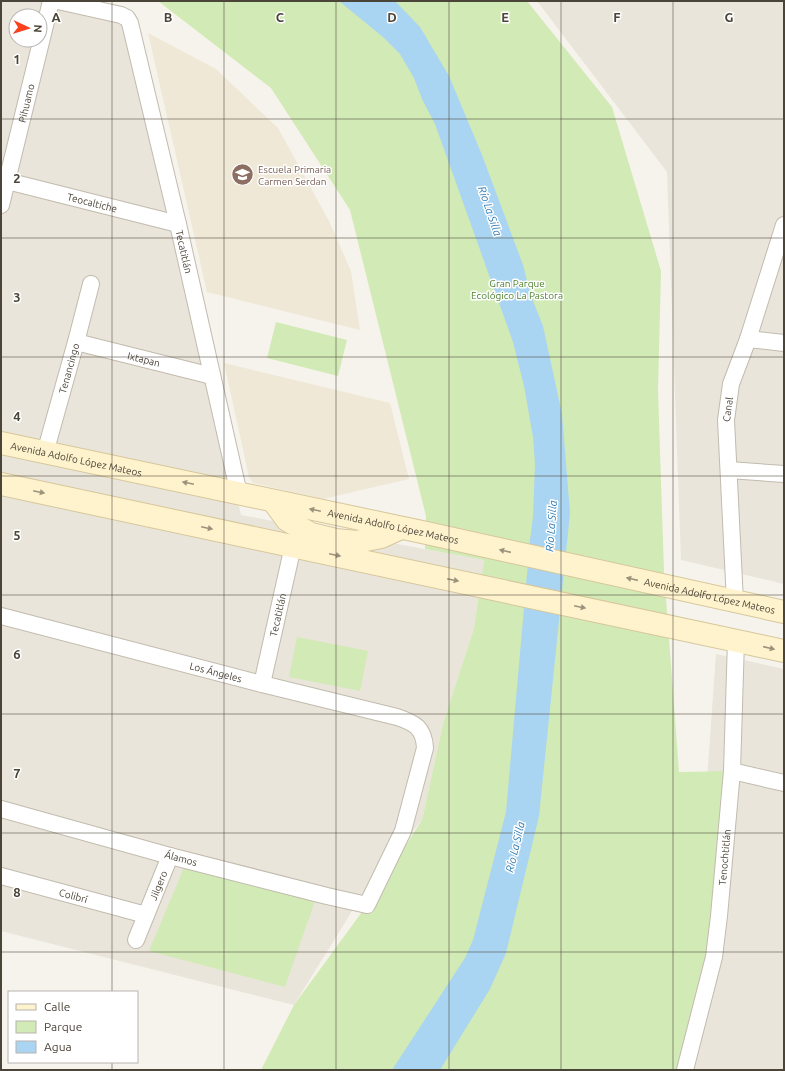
<svg xmlns="http://www.w3.org/2000/svg" width="785" height="1071" viewBox="0 0 785 1071" font-family="Ubuntu,sans-serif">
  <style>
    .residential { fill: #eae5da; fill-rule: evenodd }
    .education { fill: #efe8d6 }
    .green { fill: #d2eab5 }
    .water { fill: #a9d4f2 }
    .lines { fill: none; stroke-linecap: round; stroke-linejoin: round }
    .street-casing { stroke: #c2bbae; stroke-width: 18 }
    .secondary-casing { stroke: #d6c79b; stroke-width: 24 }
    .street { stroke: #fff; stroke-width: 16 }
    .secondary { stroke: #fff3cd; stroke-width: 22 }
    .oneway { fill: #9c937c }
    .grid { fill: none; stroke: #4b4439; stroke-width: 1; stroke-opacity: 0.55 }
    .labels { text-anchor: middle; stroke-width: 3; stroke-linejoin: round; paint-order: stroke }
    .street-label { font-size: 10px; fill: #4b4439; stroke: #fff }
    .education-label { font-size: 10px; fill: #785e54; stroke: #fff; text-anchor: start }
    .park-label { font-size: 10px; fill: #4a7f2a; stroke: #fff }
    .water-label { font-size: 11px; font-style: italic; fill: #2e7ab2; stroke: #fff }
    .grid-label { font-size: 13px; text-anchor: middle; font-weight: bold; fill: #4b4439; stroke: #fff; stroke-width: 3; stroke-linejoin: round; paint-order: stroke }
  </style>
  <rect width="100%" height="100%" fill="#f6f3ec"/>
  <g class="residential">
    <path d="M 1,1 L 57,1 L 132,18 L 241,515 L 484,560 L 474,628 L 443,724 L 422,820 L 362,895 L 294,1005 L 1,931 ZM 16,16 L 40,16 L 40,40 L 16,40 Z"/>
    <polygon points="537,1 784,1 784,584 681,560 667,172"/>
    <polygon points="716,654 784,669 784,1070 665,1070 695,948"/>
  </g>
  <g class="education">
    <polygon points="148,33 216,69 278,128 329,221 351,271 360,330 207,292"/>
    <polygon points="224,363 390,403 409,479 323,499 253,483 249,477"/>
  </g>
  <g class="green">
    <polygon points="158,1 527,1 612,107 661,271 658,390 664,572 679,772 732,771 719,916 685,1070 261,1070 294,1005 367,905 422,820 443,724 474,628 484,560 425,549 426,516 350,210 271,88"/>
    <polygon points="276,322 347,340 338,376 267,358"/>
    <polygon points="297,637 368,651 360,691 289,677"/>
    <polygon points="185,865 316,898 285,987 149,951"/>
  </g>
  <polygon class="water" points="339,1 395,1 420,27 449,76 482,155 523,265 531,296 543,326 562,414 570,513 539,816 506,953 490,989 440,1070 392,1070 465,958 473,940 506,812 530,540 533,517 535,464 533,437 524,386 513,342 435,124 422,99 414,78 400,54 383,37"/>
  <g class="lines">
    <defs>
      <g id="street">
        <path id="s1" d="M 58,1 L 121,15 L 127,18 L 130,23 L 178,224 L 239,494"/>
        <path id="s2" d="M 7,181 L 178,224"/>
        <path id="s3" d="M 1,205 L 51,1"/>
        <polyline points="748,339 784,343"/>
        <path id="s4" d="M 76,342 L 212,376"/>
        <path id="s5" d="M 45,453 L 76,342 L 91,284"/>
        <polyline points="729,470 784,474"/>
        <path id="s6" d="M 735,602 L 726,420 L 731,384 L 748,339 L 784,225"/>
        <path id="s7" d="M 1,616 L 262,684 L 397,717 C 415,723 424,728 425,748 L 403,831 L 367,905 L 327,896 L 170,856 L 1,809"/>
        <path id="s8" d="M 262,684 L 293,546"/>
        <polyline points="732,771 784,783"/>
        <path id="s9" d="M 1,876 L 146,915"/>
        <path id="s10" d="M 136,940 L 170,856"/>
        <path id="s11" d="M 685,1070 L 714,957 L 719,916 L 732,771 L 736,640"/>
      </g>
      <g id="secondary">
        <path id="s12" d="M 1,443 L 422,532 L 784,612"/>
        <polyline points="1,484 784,651"/>
        <polyline points="273,501 287,520 311,534 336,540 356,542 381,537 401,528"/>
      </g>
    </defs>
    <use href="#street" class="street-casing"/>
    <use href="#secondary" class="secondary-casing"/>
    <use href="#street" class="street"/>
    <use href="#secondary" class="secondary"/>
  </g>
  <defs><path id="oneway-solid" d="M-6-.8H1V-3.2L6.5 0L1 3.2V.8H-6Z"/></defs>
  <g class="oneway">
    <use href="#oneway-solid" transform="translate(188 483) rotate(-168)"/>
    <use href="#oneway-solid" transform="translate(39 492) rotate(12)"/>
    <use href="#oneway-solid" transform="translate(315 510) rotate(-168)"/>
    <use href="#oneway-solid" transform="translate(207 528) rotate(12)"/>
    <use href="#oneway-solid" transform="translate(505 551) rotate(-167)"/>
    <use href="#oneway-solid" transform="translate(335 555) rotate(12)"/>
    <use href="#oneway-solid" transform="translate(632 579) rotate(-167)"/>
    <use href="#oneway-solid" transform="translate(453 580) rotate(12)"/>
    <use href="#oneway-solid" transform="translate(580 607) rotate(12)"/>
    <use href="#oneway-solid" transform="translate(769 648) rotate(13)"/>
  </g>
  <path class="grid" d="M 112,1 L 112,992M 224,1 L 224,1070M 336,1 L 336,1070M 449,1 L 449,1070M 561,1 L 561,1070M 673,1 L 673,1070M 1,119 L 784,119M 1,238 L 784,238M 1,357 L 784,357M 1,476 L 784,476M 1,595 L 784,595M 1,714 L 784,714M 1,833 L 784,833M 1,952 L 784,952M 112,1062 L 112,1070"/>
  <defs>
    <symbol id="school-disc" viewBox="-11 -11 22 22"><circle r="9.5" fill="#8d6e63" stroke="#fff"/><path d="M0-5L7-2L0 1L-7-2ZM-4 1L0 2.5L4 1V4Q0 6-4 4Z" fill="#fff"/></symbol>
  </defs>
  <g fill-rule="evenodd">
    <use href="#school-disc" x="230" y="162" width="25" height="25"/>
  </g>
  <g class="labels">
    <g class="street-label">
      <text dy="4" stroke="none"><textPath href="#s3" startOffset="105">Pihuamo</textPath></text>
      <text dy="4" stroke="none"><textPath href="#s2" startOffset="88">Teocaltiche</textPath></text>
      <text dy="4" stroke="none"><textPath href="#s1" startOffset="312">Tecatitlán</textPath></text>
      <text dy="4" stroke="none"><textPath href="#s4" startOffset="70">Ixtapan</textPath></text>
      <text dy="4" stroke="none"><textPath href="#s5" startOffset="88">Tenancingo</textPath></text>
      <text dy="4" stroke="none"><textPath href="#s6" startOffset="193">Canal</textPath></text>
      <text dy="4" stroke="none"><textPath href="#s12" startOffset="77">Avenida Adolfo López Mateos</textPath></text>
      <text dy="4" stroke="none"><textPath href="#s12" startOffset="401">Avenida Adolfo López Mateos</textPath></text>
      <text dy="4" stroke="none"><textPath href="#s12" startOffset="725">Avenida Adolfo López Mateos</textPath></text>
      <text dy="4" stroke="none"><textPath href="#s8" startOffset="71">Tecatitlán</textPath></text>
      <text dy="4" stroke="none"><textPath href="#s7" startOffset="222">Los Ángeles</textPath></text>
      <text dy="4" stroke="none"><textPath href="#s11" startOffset="217">Tenochtitlán</textPath></text>
      <text transform="translate(181 858) rotate(15)" y="4">Álamos</text>
      <text dy="4" stroke="none"><textPath href="#s10" startOffset="59">Jilgero</textPath></text>
      <text dy="4" stroke="none"><textPath href="#s9" startOffset="75">Colibrí</textPath></text>
    </g>
    <g class="education-label">
      <text x="258" y="173">Escuela Primaria<tspan x="258" dy="12">Carmen Serdan</tspan></text>
    </g>
    <g class="park-label">
      <text x="517" y="287">Gran Parque<tspan x="517" dy="12">Ecológico La Pastora</tspan></text>
    </g>
    <g class="water-label">
      <text transform="translate(490 211) rotate(71)" y="4">Río La Silla</text>
      <text transform="translate(551 526) rotate(-86)" y="4">Río La Silla</text>
      <text transform="translate(515 847) rotate(-77)" y="4">Río La Silla</text>
    </g>
  </g>
  <g class="grid-label">
    <text x="56" y="22">A</text>
    <text x="168" y="22">B</text>
    <text x="280" y="22">C</text>
    <text x="392" y="22">D</text>
    <text x="505" y="22">E</text>
    <text x="617" y="22">F</text>
    <text x="729" y="22">G</text>
    <text x="17" y="64">1</text>
    <text x="17" y="183">2</text>
    <text x="17" y="302">3</text>
    <text x="17" y="421">4</text>
    <text x="17" y="540">5</text>
    <text x="17" y="659">6</text>
    <text x="17" y="778">7</text>
    <text x="17" y="897">8</text>
  </g>
  <rect width="785" height="1071" fill="none" stroke="#4b4439" stroke-width="4"/>
  <rect x="8" y="991" width="130" height="72" fill="#ffffff" stroke="#b7b4b0"/>
  <rect x="16" y="1004" width="20" height="6" fill="#fff3cd" stroke="#b7b4b0"/>
  <text x="44" y="1011" font-size="12" fill="#4b4439">Calle</text>
  <rect x="16" y="1021" width="20" height="12" fill="#d2eab5" stroke="#b7b4b0"/>
  <text x="44" y="1031" font-size="12" fill="#4b4439">Parque</text>
  <rect x="16" y="1041" width="20" height="12" fill="#a9d4f2" stroke="#b7b4b0"/>
  <text x="44" y="1051" font-size="12" fill="#4b4439">Agua</text>
  <g transform="translate(28 28) rotate(94)"><circle r="19" fill="#ffffff" stroke="#b7b4b0"/>
  <path d="M0-3L7 15L0 10L-7 15Z" fill="#fc3f1d"/>
  <text y="-6" font-size="11" font-weight="bold" text-anchor="middle" fill="#4b4439">N</text>
  </g>
</svg>
